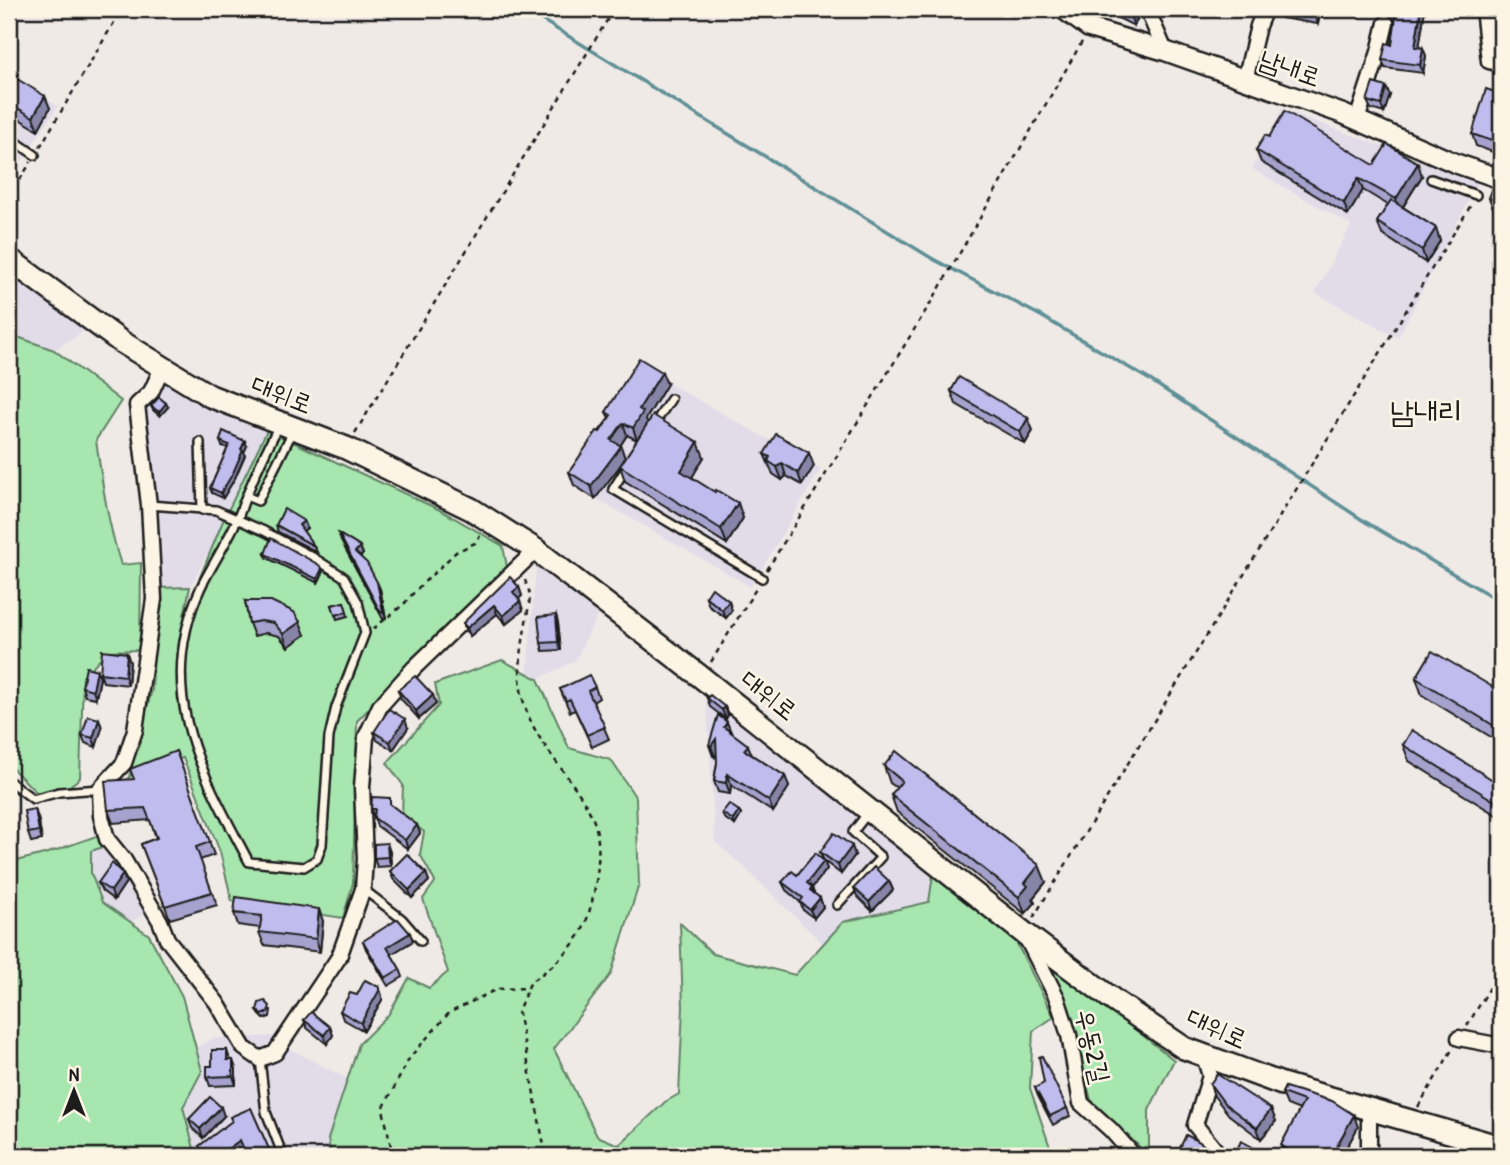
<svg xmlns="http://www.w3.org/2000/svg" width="1510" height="1165" viewBox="0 0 1510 1165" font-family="'Patrick Hand','Poor Story',sans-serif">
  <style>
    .built { fill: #e2dce9 }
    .green { fill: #a7e6af; stroke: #628166; stroke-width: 2 }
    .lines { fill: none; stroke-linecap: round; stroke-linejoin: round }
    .stream { stroke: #5f9095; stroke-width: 3.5 }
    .service-casing { stroke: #1c1c1c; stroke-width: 12 }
    .minor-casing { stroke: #1c1c1c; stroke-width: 19 }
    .tertiary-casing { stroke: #1c1c1c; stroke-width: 23 }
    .secondary-casing { stroke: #1c1c1c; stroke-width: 26 }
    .path { stroke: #1c1c1c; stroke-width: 2.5; stroke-dasharray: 5 5; stroke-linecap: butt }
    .service { stroke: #fcf5e5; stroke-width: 7 }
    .minor { stroke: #fcf5e5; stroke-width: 14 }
    .tertiary { stroke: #fcf5e5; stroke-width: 18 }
    .secondary { stroke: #fcf5e5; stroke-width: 21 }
    .wall { fill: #a6a2cd; stroke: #1c1c1c; stroke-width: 2; fill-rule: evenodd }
    .shaded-wall { fill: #8784a7; stroke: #1c1c1c; stroke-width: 2 }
    .building { fill: #c1bcee; stroke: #1c1c1c; stroke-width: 2 }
    .labels { text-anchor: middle; stroke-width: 5; stroke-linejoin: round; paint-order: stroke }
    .street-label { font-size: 26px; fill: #1c1c1c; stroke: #fcf5e5 }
    .quarter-label { font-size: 30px; fill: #1c1c1c; stroke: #fcf5e5 }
  </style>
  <rect width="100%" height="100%" fill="#f0eae7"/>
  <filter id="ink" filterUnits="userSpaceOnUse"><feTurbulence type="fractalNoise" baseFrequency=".0143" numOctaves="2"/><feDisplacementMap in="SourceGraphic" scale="14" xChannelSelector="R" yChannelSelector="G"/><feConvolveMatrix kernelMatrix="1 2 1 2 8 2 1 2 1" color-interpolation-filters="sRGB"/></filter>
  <g filter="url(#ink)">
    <g class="built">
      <polygon points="9,78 58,106 10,179 9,178"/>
      <polygon points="1282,109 1478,182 1398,338 1315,293 1351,225 1252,169"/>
      <polygon points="9,271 88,329 54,350 9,335"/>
      <polygon points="640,367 821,469 751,587 570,484"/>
      <polygon points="163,376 267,430 215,540 190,587 158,588 141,409"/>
      <polygon points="536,567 599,612 575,661 538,679 527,674"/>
      <polygon points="706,694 933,875 929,902 843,922 823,944 744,867 715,842"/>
      <polygon points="106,846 124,867 149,911 131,922 102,902 91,873 91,850"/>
      <polygon points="276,1036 292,1050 348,1079 329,1139 331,1156 196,1156 183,1107 202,1072 196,1048 214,1038"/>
    </g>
    <g class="green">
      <path d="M 9,334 L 54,350 L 121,401 L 96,440 C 102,482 108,524 121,565 L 141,563 L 140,650 L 107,651 L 83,677 L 80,778 L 63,791 L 36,792 L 9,765 Z"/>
      <polygon points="267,430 440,510 503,546 507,567 357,721 353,883 343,918 232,901 220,852 183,758 150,764 129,777 152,689 158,588 190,587 184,616 223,521"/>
      <polygon points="502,660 538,679 569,748 611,760 636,798 639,884 611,974 554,1049 597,1136 619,1145 665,1102 679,1094 683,1007 680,923 713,954 795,975 843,922 929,902 933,875 1014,938 1054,1017 1033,1031 1030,1088 1053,1156 331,1156 328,1139 359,1044 389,1014 409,978 429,988 448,972 423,899 435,882 420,854 424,832 402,815 403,785 387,763 439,705 435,684"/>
      <polygon points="102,834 106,846 91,851 91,873 102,902 149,935 182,996 202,1071 183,1107 196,1156 9,1156 9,866 16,861 48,853"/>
      <polygon points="1045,958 1174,1060 1149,1110 1149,1156 1091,1100 1081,1062"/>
    </g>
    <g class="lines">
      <polyline class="stream" points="524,9 933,259 1041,316 1150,380 1364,521 1501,602"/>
      <defs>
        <g id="service">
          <polyline points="9,137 35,155"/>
          <polyline points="1431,179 1476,195"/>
          <polyline points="653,426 671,399"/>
          <polyline points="200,442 202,510"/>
          <polyline points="628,465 613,489 762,578"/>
          <polyline points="246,496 258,501 294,429"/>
          <path d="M 149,505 L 216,510 L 264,531 L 311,556 L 344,577 L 358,602 L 365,633 L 336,707 L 329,737 L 322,845 L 317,859 L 304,867 L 249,862 C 201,771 153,691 201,587 C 212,565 226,544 236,522 C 241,512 243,502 248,492 C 257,469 268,447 279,425"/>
          <polyline points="9,781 33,799 59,792 100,789"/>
          <polyline points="363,889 402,919 421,941"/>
          <polyline points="837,905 881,857 853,832 867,814"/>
          <polyline points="260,1059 266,1112 283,1156"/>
        </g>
        <g id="minor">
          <polyline points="1147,9 1165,51"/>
          <polyline points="1483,9 1489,61 1501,64"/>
          <polyline points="1245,80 1258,26 1265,9"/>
          <polyline points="1357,120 1379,52 1386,23"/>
          <polyline points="162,368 151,392 137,405 149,505 154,599 135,730 124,763 100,789 101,816 107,839 124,860 160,921 167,939 217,1003 244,1048 260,1059 275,1053 339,957 363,889 365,859 362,787 366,737 380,706 414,668 536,550"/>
          <polyline points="1026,937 1057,998 1069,1035 1081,1103 1111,1130 1134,1156"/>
          <polyline points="1459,1038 1501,1046"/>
          <polyline points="1204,1056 1210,1076 1195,1125 1216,1151"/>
          <polyline points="1369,1156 1369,1110"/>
        </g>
        <polyline id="tertiary" points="1063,9 1089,28 1165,51 1343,114 1455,163 1501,179"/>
        <polyline id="secondary" points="9,259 120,341 210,396 346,448 471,509 536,550 701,677 1024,933 1116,1002 1184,1048 1282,1084 1501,1147"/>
      </defs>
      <use href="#service" class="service-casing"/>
      <use href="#minor" class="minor-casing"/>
      <use href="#tertiary" class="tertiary-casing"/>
      <use href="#secondary" class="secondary-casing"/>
      <g class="path">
        <polyline points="40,147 122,9"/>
        <polyline points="9,197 31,162"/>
        <polyline points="355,433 614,9"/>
        <polyline points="767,570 939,289 1083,40"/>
        <path d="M 525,580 C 526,584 529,590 530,595 C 530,601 528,610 527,616 C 523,641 517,670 522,695 C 532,744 574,775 593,819 C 605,847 595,902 583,929 C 575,946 548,972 531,981 L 518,1011 L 546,1156"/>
        <polyline points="373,629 404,604 416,590 456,552 475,543 480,535"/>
        <polyline points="711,662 757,587"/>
        <polyline points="1033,918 1471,205"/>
        <polyline points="1467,1026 1501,969"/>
        <polyline points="1418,1107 1452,1050"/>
        <polyline points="393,1156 383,1109 410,1057 449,1013 497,989 528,988"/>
      </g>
      <use href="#service" class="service"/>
      <use href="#minor" class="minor"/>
      <use href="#tertiary" class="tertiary"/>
      <use href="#secondary" class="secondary"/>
    </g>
    <g class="wall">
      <polygon points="1100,9 1138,9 1139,15 1134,26"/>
      <polygon points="1279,9 1321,9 1318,24 1282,18"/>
      <polygon points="1353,9 1425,9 1419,47 1423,48 1426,56 1423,73 1385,68 1382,60 1392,45 1396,16"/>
      <polygon points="9,74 50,108 38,130 9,113"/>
      <polygon points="1501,94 1501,155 1476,146 1472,134"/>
      <polygon points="1390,95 1384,113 1371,109 1367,101"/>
      <polygon points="1269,137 1374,165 1422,176 1403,207 1436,228 1440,241 1426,263 1382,234 1377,222 1388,205 1363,190 1348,215 1261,162 1256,150"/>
      <polygon points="1501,185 1501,213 1494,210 1489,198"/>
      <path d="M 667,384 L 646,419 L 647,423 L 704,457 L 692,477 L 743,518 L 727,544 L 625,481 L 620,466 L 621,464 L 595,499 L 574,485 L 569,472 L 609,418 L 606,412 ZM 627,435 L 637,440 L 625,458 L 620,446 Z"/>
      <polygon points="951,391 1028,418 1033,431 1025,444 956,404"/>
      <polygon points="151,406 168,407 160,416 153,410"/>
      <polygon points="220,441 247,446 244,452 245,455 235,478 223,498 212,493 210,488 228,448 222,446"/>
      <polygon points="764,454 814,466 802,485 786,476 782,480 773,474"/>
      <polygon points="304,521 307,528 303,531 314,546 317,552 278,532 276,525"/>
      <polygon points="339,534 360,547 363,554 360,557 380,589 386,618 383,619 341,541"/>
      <polygon points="265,554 323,573 318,583 267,558"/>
      <polygon points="519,587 522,596 518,599 523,610 506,624 497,614 470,636 466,631 463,623"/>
      <polygon points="706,597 732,610 726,618 709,606"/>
      <polygon points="245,601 305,635 288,647 279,636 266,633 254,636 249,623"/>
      <polygon points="344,602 348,616 337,619 332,605"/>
      <polygon points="556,615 558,623 561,650 543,651 541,643"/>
      <polygon points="130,662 128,685 103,682 100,673"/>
      <polygon points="100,678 96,698 85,696 82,687"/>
      <polygon points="1416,678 1501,692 1501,743 1422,695"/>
      <polygon points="595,687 599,698 593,702 609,739 592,747 575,710 570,712 560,689"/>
      <polygon points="398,690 436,704 419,719 401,699"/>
      <polygon points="707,698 725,707 728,715 726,719 710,707"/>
      <polygon points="99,719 102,728 96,747 85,743 82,735"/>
      <polygon points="408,728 393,750 377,740 374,732"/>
      <polygon points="731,732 752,755 785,776 789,787 773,812 731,785 730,794 718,792 714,781 717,763 717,754 715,757 713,756 709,745"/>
      <polygon points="1403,745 1501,785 1501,818 1409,761"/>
      <polygon points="176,751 214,855 200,860 217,905 170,919 141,844 156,838 150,820 113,823 108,810 134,779"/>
      <polygon points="884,766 1046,882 1033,898 1035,903 1025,914 897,812 891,795 897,788 890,783"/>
      <polygon points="393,807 417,825 420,833 408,849 377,826 371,809"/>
      <polygon points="739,811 741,815 735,825 724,818 722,813"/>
      <polygon points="38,818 42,840 31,842 28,833"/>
      <polygon points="390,852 391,866 377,867 374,858"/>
      <polygon points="820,852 855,855 841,874 824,861 827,869 812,888 814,894 820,898 823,907 814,918 803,910 800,902 786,890 782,882 797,875 823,859"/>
      <polygon points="390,871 426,873 429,881 412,898 393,879"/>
      <polygon points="889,881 893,890 872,911 857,896 854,888"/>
      <polygon points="126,882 114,900 102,891 98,883"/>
      <polygon points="234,913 323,921 320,952 264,945 259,932 260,928 238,925"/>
      <polygon points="363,941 413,941 391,954 400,969 403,977 388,986 366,949"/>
      <polygon points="379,987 382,996 382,1000 364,1031 343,1019 340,1011"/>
      <polygon points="257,1010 271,1010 270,1017 264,1019 259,1014"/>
      <polygon points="304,1020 330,1027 333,1035 327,1044 307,1028"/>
      <polygon points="227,1050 230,1060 236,1069 236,1085 210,1086 207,1077 212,1066"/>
      <polygon points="1210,1084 1276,1121 1261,1139 1229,1115 1214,1096"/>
      <polygon points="1285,1087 1358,1127 1342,1156 1285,1156 1281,1145 1300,1110 1287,1105 1282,1093"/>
      <polygon points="1035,1088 1067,1108 1070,1116 1053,1125 1038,1096"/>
      <polygon points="224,1116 203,1138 192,1128 189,1119"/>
    </g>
    <g class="shaded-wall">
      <polygon points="1131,9 1138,9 1139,15 1134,26 1129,13"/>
      <polygon points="1316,9 1321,9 1318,24 1315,15"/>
      <polygon points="1421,9 1425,9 1418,55 1415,47"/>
      <polygon points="1423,48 1426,56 1423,73 1420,65"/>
      <polygon points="1386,87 1390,95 1384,113 1381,105"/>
      <polygon points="45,96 50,108 38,130 33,117"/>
      <polygon points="1418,163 1422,176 1400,211 1396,199"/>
      <polygon points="1358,178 1363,190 1348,215 1344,203"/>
      <polygon points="1436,228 1440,241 1426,263 1422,250"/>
      <polygon points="15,320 18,327 14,329 12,322"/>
      <polygon points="662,372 667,384 646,419 648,424 637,440 633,428 639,409"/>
      <polygon points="166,403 168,407 160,416 159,412"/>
      <polygon points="1028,418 1033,431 1025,444 1020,432"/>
      <polygon points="623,423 627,435 616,452 611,440"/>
      <polygon points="245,441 247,446 244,452 245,455 235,478 223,498 221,493"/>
      <polygon points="698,442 704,457 687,486 681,471"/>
      <polygon points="621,446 625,459 595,499 591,486"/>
      <polygon points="809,453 814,466 802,485 798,473"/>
      <polygon points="782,463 786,476 782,480 777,467"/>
      <polygon points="738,503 743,518 727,544 721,529"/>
      <polygon points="304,521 307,528 302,532 299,525"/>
      <polygon points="360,547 363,554 358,559 355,552"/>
      <polygon points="322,569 323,573 318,583 317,579"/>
      <polygon points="377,582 380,589 386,618 383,612"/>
      <polygon points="519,587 522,596 516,601 513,592"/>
      <polygon points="520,601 523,610 506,624 503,616"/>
      <polygon points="729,601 732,610 726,618 722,610"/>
      <polygon points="494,605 497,614 470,636 467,628"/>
      <polygon points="556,615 558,623 561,650 558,642"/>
      <polygon points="300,622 305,635 288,647 283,634"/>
      <polygon points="127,653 130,662 128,685 125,676"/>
      <polygon points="97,670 100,678 96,698 93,690"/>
      <polygon points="433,695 436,704 419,719 416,711"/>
      <polygon points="725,707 728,715 726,719 722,710"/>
      <polygon points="99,719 102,728 96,747 93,738"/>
      <polygon points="405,719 408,728 393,750 390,742"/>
      <polygon points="727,722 731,732 724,727"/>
      <polygon points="716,739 720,749 715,757 711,746"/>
      <polygon points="748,745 752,755 744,750"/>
      <polygon points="727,774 731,785 730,794 726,783"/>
      <polygon points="785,776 789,787 773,812 769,801"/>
      <polygon points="35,809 38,818 42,840 39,831"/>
      <polygon points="739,811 741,815 735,825 733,820"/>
      <polygon points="417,825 420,833 408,849 405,840"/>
      <polygon points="387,843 390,852 391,866 388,857"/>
      <polygon points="852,846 855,855 841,874 838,865"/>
      <polygon points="824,861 827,869 812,888 815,896 813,899 807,883"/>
      <polygon points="1039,865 1046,882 1033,898 1035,903 1025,914 1019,897 1025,883"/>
      <polygon points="426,873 429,881 412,898 409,890"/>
      <polygon points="123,874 126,882 114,900 111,891"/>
      <polygon points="889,881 893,890 872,911 869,902"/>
      <polygon points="820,898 823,907 814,918 810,910"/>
      <polygon points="319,909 323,921 320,952 316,939"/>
      <polygon points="410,933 413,941 390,955 387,947"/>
      <polygon points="379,987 382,996 382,1000 364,1031 361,1023"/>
      <polygon points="330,1027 333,1035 327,1044 324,1035"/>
      <polygon points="233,1060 236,1069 236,1085 233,1076"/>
      <polygon points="221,1107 224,1116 203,1138 200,1129"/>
      <polygon points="1271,1109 1276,1121 1261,1139 1257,1128"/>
      <polygon points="1354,1115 1358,1127 1342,1156 1331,1156"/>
      <polygon points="240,1140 245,1151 238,1156 218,1156"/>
    </g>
    <g class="building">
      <polygon points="1121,9 1131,9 1129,13"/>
      <polygon points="1279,9 1316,9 1315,15"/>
      <polygon points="1396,9 1421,9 1415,47 1423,48 1420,65 1382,60 1386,43 1392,45 1397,9"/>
      <polygon points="1497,9 1501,9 1501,21 1500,21"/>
      <polygon points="9,74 45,96 33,117 9,103"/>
      <polygon points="1373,83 1386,87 1381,105 1367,101"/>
      <polygon points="1486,89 1501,94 1501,144 1472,134"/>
      <polygon points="1285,111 1374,165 1387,144 1418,163 1396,199 1358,178 1344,203 1256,150 1265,135 1269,137"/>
      <polygon points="1495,182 1501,185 1501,202 1489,198"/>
      <polygon points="1391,200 1436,228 1422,250 1377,222"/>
      <polygon points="9,307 15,320 12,322 9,319"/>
      <polygon points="639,358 662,372 639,409 643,412 633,428 623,423 611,440 621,446 591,486 569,472 597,431 600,432 611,415 606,412"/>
      <polygon points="959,377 1028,418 1020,432 951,391"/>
      <polygon points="159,397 166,403 159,412 151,406"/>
      <polygon points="653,415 698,442 681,471 715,492 716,490 738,503 721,529 620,466"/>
      <polygon points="223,431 245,441 241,449 243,450 233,473 221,493 210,488 229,445 220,441"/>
      <polygon points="776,434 809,453 798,473 782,463 777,467 768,461 770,457 764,454"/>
      <polygon points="284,509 304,521 299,525 314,546 276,525"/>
      <polygon points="339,534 360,547 355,552 367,563 377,582 383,612 381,613"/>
      <polygon points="271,538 319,565 322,569 317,579 265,554"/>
      <polygon points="510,577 519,587 513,592 520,601 503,616 494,605 467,628 463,623"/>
      <polygon points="712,588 729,601 722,610 706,597"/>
      <polygon points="245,601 271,601 294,612 300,622 283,634 274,623 261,621 249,623"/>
      <polygon points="344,602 347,612 335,615 332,605"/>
      <polygon points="556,615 558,642 541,643 538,617"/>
      <polygon points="102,650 127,653 125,676 100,673"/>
      <polygon points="1432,651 1501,692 1501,730 1416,678"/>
      <polygon points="86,667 97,670 93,690 82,687"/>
      <polygon points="589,675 595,687 588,691 605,727 587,735 570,699 566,701 560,689"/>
      <polygon points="415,676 433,695 416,711 398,690"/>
      <polygon points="710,695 725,707 722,710 707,698"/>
      <polygon points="389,709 405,719 390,742 374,732"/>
      <polygon points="718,715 727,722 724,727 748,745 744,750 785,776 769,801 727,774 726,783 714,781 717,763 716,739 711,746 709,745"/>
      <polygon points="88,716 99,719 93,738 82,735"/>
      <polygon points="1412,730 1501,785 1501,805 1403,745"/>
      <polygon points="176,751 210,842 196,847 212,892 165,906 141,844 157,838 145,808 108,810 105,781 134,779 130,769"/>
      <polygon points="896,751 1039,865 1025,883 1028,886 1019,897 891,795 902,781 884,766"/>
      <polygon points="372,797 390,798 390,804 417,825 405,840 374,818 375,809 371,809"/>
      <polygon points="729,804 739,811 733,820 722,813"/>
      <polygon points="35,809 39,831 28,833 24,811"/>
      <polygon points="834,833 852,846 838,865 820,852"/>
      <polygon points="387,843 388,857 374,858 374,844"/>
      <polygon points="815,853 824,861 807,883 812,887 810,890 820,898 810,910 800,902 803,898 782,882 792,871 797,875"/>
      <polygon points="407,854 426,873 409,890 390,871"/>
      <polygon points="112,863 123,874 111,891 98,883"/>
      <polygon points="874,867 889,881 869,902 854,888"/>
      <polygon points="236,897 319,909 316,939 259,932 262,916 234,913"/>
      <polygon points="398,919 410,933 387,947 400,969 385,978 363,941"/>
      <polygon points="365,980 379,987 379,991 361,1023 340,1011 350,993 357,995"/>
      <polygon points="265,1001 270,1006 268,1012 262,1015 257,1010 259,1003"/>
      <polygon points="311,1012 330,1027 324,1035 304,1020"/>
      <polygon points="212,1050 227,1050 227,1060 233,1060 233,1076 207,1077 207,1066 212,1066"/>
      <polygon points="1042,1056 1067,1108 1050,1116 1035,1088 1044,1083 1039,1057"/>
      <polygon points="1217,1074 1271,1109 1257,1128 1225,1104 1210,1084"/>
      <polygon points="1285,1087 1332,1101 1354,1115 1331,1156 1297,1156 1281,1145 1304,1101 1282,1093"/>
      <polygon points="210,1097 221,1107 200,1129 189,1119"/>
      <polygon points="251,1108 272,1156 247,1156 240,1140 218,1156 207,1156 199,1146 232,1121 230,1117"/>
      <polygon points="1186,1135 1200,1142 1212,1152 1210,1156 1186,1156 1178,1152"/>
      <polygon points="1241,1141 1269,1156 1234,1156"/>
      <polygon points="1462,1153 1462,1156 1437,1156 1437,1154"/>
    </g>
  </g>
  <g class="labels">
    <g class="street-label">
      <text transform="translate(1290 68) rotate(19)" y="9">남내로</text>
      <text transform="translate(282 394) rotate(21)" y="9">대위로</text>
      <text transform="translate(769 695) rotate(38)" y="9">대위로</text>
      <text transform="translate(1217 1028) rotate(24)" y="9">대위로</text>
      <text transform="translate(1093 1046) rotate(77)" y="9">우동2길</text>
    </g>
    <g class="quarter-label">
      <text x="1426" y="422">남내리</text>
    </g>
  </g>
  <rect width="1510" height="1165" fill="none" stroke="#fcf5e5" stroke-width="35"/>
  <rect x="18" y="18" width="1475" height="1130" fill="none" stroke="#1c1c1c" stroke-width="2.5" filter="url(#ink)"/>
  <g transform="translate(74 1091)" stroke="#fcf5e5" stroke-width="5" paint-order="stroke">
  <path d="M0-5L12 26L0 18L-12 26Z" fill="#1c1c1c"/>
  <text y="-10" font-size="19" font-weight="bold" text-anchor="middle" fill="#1c1c1c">N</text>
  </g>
</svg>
